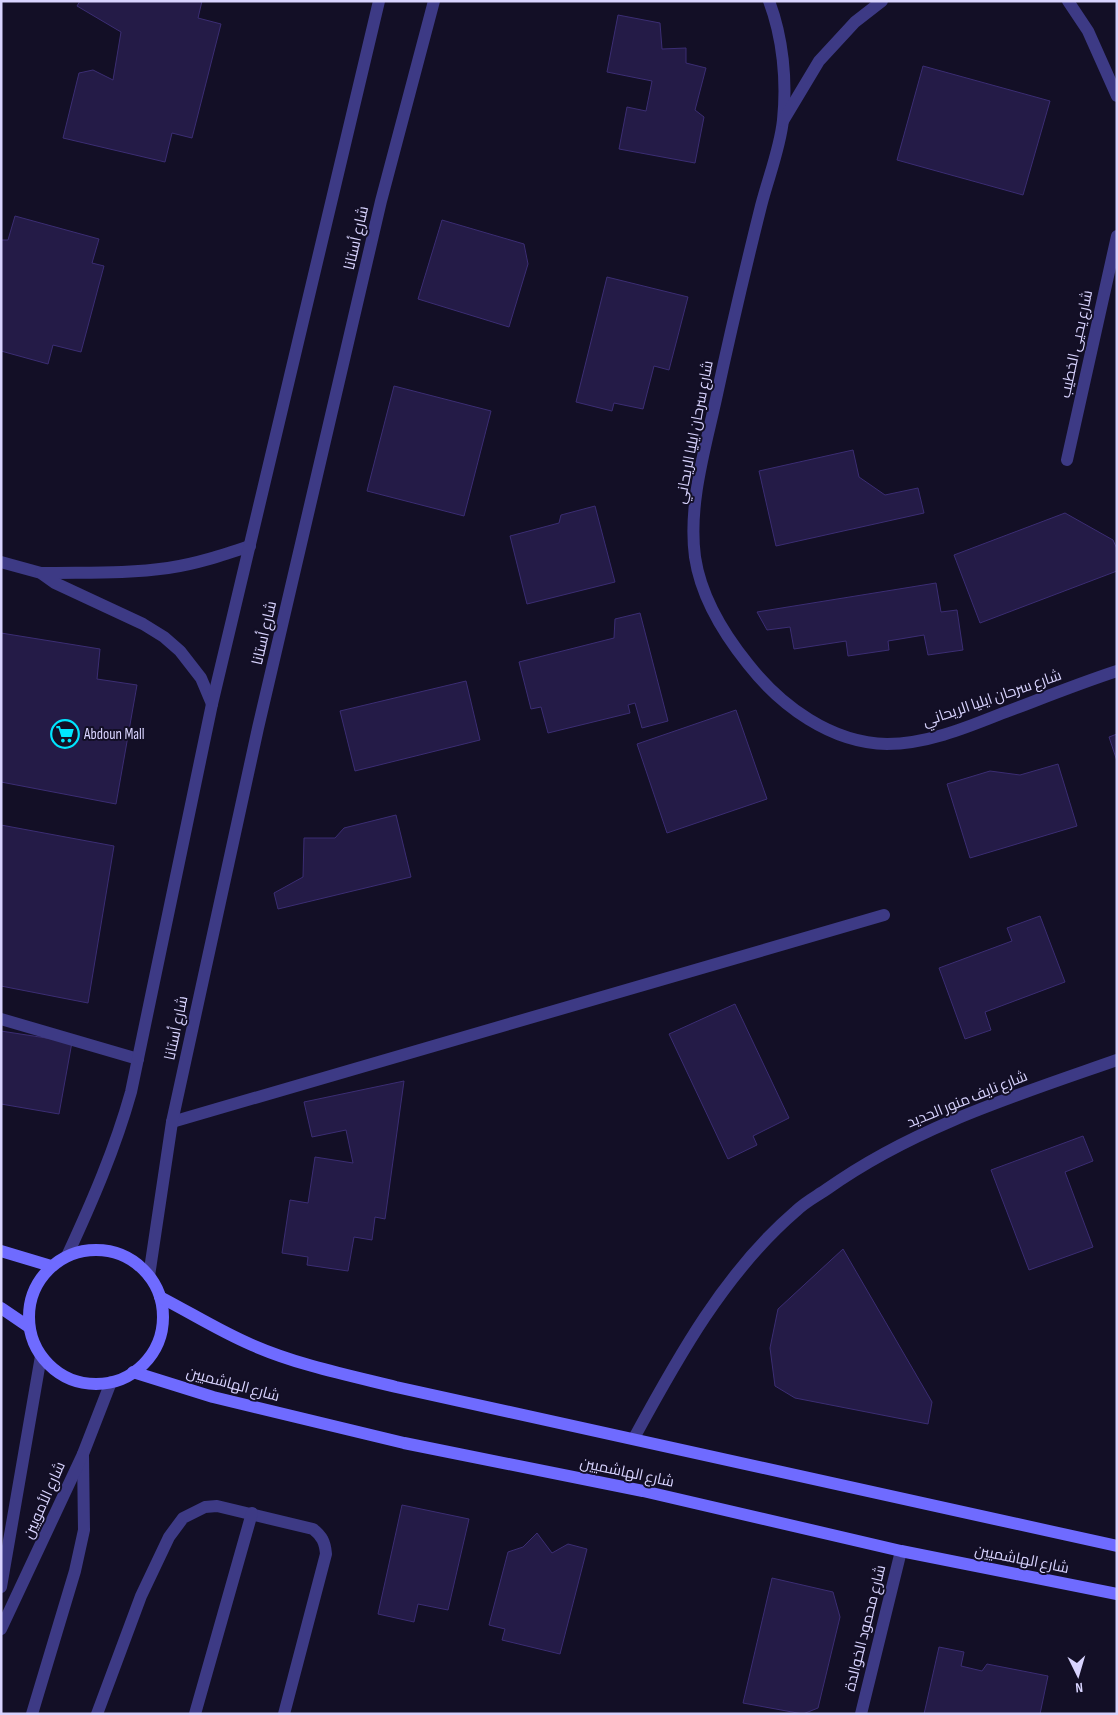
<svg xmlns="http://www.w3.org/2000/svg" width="1118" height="1715" viewBox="0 0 1118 1715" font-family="'Sofia Sans Condensed',Cairo,sans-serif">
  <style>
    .building { fill: #241b47; stroke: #3b2d73 }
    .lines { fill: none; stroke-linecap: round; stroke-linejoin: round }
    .service { stroke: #3d3a85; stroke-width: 12 }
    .minor { stroke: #3d3a85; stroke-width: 12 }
    .tertiary { stroke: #3d3a85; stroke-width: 12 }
    .secondary { stroke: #6f6bff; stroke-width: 12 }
    .labels { text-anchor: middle; stroke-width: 4; stroke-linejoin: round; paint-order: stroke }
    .street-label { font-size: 15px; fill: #d9d4ff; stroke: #130f26 }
    .poi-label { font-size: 15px; fill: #d9d4ff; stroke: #130f26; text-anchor: start }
  </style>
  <rect width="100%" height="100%" fill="#130f26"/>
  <g class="building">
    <polygon points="80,1 202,1 198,18 221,24 192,138 172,133 165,162 63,138 79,73 93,70 113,80 121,32 77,6"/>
    <polygon points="618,15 660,23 662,49 686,48 686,63 706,68 695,110 704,117 695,163 619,149 627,107 646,111 652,81 607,72"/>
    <polygon points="923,66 1050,101 1023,195 897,160"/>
    <polygon points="15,216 99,239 92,263 104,266 81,352 53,345 48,364 1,351 1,240 8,240"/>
    <polygon points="442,220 524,244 528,264 509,327 418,299"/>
    <polygon points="607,277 688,297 669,370 654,366 643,409 614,403 612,411 576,402"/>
    <polygon points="394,386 491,411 464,516 367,491"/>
    <polygon points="853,450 859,477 885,495 918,488 924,513 776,546 759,471"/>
    <polygon points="595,506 615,582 527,604 510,536 559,523 561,515"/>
    <polygon points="1065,513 1113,540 1117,549 1117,571 980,623 954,555"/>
    <polygon points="936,583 941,612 957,610 963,650 928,655 924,635 888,641 889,650 848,656 846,641 794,649 790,627 767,630 757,612"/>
    <polygon points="640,613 668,721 642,728 635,703 628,705 630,713 548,733 541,707 531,709 519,662 614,638 615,619"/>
    <polygon points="1,633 100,649 97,679 137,685 116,804 1,782"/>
    <polygon points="466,681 480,740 355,771 340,711"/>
    <polygon points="736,710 767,799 667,833 637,744"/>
    <polygon points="1117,734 1117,761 1109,737"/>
    <polygon points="1058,764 1077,826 970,858 947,784 990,771 1020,775"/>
    <polygon points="396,815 411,877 278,909 274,893 303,877 304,838 335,838 344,828"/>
    <polygon points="1,825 114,846 88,1003 1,986"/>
    <polygon points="1040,916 1065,982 985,1012 991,1030 965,1039 939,968 1012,941 1007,928"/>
    <polygon points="735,1004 789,1118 753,1136 757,1145 728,1159 669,1034"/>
    <polygon points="1,1031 72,1042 59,1114 1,1104"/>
    <polygon points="404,1081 385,1219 375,1217 372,1240 354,1237 348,1271 307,1265 308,1257 282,1253 290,1200 308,1203 315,1157 353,1163 346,1130 312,1137 304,1102"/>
    <polygon points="1083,1136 1093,1161 1065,1172 1093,1247 1029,1270 991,1170"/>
    <polygon points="843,1249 932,1402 928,1424 795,1398 775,1386 770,1348 778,1309"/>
    <polygon points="402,1505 469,1519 448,1610 418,1604 414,1622 378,1614"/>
    <polygon points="537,1533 552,1553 568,1544 587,1549 560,1654 502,1640 505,1629 489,1625 508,1552 523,1547"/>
    <polygon points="772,1578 833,1592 840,1617 818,1708 803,1714 743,1703"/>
    <polygon points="939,1647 964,1652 961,1666 982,1671 987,1664 1048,1676 1040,1714 924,1714"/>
  </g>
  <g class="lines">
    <g class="service">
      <polyline points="1,1019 138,1059"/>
      <polyline points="172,1122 884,915"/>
      <polyline points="32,1714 75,1571 84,1530 83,1454"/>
      <path d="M 97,1714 L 141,1596 L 169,1537 L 183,1518 L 205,1507 L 217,1506 L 313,1529 C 322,1536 325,1542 326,1554 L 284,1714"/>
      <polyline points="195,1714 252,1513"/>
    </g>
    <g class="minor">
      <path d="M 769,1 C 783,38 787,81 783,120 C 780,149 768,178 761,206 C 745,270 730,334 716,399 C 705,449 688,505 695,557 C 701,597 723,633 748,664 C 781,706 831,743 887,744 C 925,744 963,729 998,715 C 1038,700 1077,684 1117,671"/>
      <polyline points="1068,1 1088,31 1117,96"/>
      <polyline points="783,121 819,61 855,22 882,1"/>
      <polyline points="1067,460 1117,236"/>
      <polyline points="1,562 41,573 55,583 143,624 164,637 180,651 201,678 212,704"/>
      <path d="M 41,573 C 83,572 126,574 168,568 C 196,564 223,555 250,546"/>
      <path d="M 634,1438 C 678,1357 725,1272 796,1211 C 805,1202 817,1196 827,1189 C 914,1127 1017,1095 1117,1060"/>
      <polyline points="861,1714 901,1551"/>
    </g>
    <g class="tertiary">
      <path d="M 67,1256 C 92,1202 115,1149 131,1092 L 212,704 L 379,1"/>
      <polyline points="149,1276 172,1122 258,728 381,201 434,1"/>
      <polyline points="1,1587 41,1356"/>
      <polyline points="1,1629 83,1454 111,1382"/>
    </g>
    <g class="secondary">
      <circle cx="96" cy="1317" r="67"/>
      <polyline points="1,1251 51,1266"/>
      <path d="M 160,1297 C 191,1313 221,1332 252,1345 C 298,1365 347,1375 396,1387 L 1117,1546"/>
      <polyline points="1,1308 29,1327"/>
      <polyline points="133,1372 213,1397 404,1443 643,1491 901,1551 1117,1594"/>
    </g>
  </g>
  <defs>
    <symbol id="supermarket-ring" viewBox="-11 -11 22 22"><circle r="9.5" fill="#130f26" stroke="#00e5ff" stroke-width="1.5"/><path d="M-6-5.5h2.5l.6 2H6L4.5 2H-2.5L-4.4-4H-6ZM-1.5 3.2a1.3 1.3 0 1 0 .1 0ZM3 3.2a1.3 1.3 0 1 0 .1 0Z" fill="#00e5ff"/></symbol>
  </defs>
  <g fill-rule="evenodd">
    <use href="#supermarket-ring" x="49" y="718" width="32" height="32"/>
  </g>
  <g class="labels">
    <g class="street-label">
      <text transform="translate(356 238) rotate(-77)" y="5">شارع أستانا</text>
      <text transform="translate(1076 344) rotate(-78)" y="5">شارع يحيى الخطيب</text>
      <text transform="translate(694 432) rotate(-79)" y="5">شارع سرحان ايليا الريحاني</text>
      <text transform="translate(264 633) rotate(-77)" y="5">شارع أستانا</text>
      <text transform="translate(992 698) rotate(-19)" y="5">شارع سرحان ايليا الريحاني</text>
      <text transform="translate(176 1028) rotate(-78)" y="5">شارع أستانا</text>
      <text transform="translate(967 1099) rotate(-22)" y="5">شارع نايف منور الحديد</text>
      <text transform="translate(233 1384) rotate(15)" y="5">شارع الهاشميين</text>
      <text transform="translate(627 1472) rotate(12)" y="5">شارع الهاشميين</text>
      <text transform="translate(44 1500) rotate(-66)" y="5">شارع الأمويين</text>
      <text transform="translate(1022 1559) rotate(11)" y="5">شارع الهاشميين</text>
      <text transform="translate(865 1628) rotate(-76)" y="5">شارع محمود الخوالدة</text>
    </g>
    <g class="poi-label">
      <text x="84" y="739">Abdoun Mall</text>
    </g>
  </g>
  <rect width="1118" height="1715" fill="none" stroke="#d9d4ff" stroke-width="5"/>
  <g transform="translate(1078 1675) rotate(175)" stroke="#130f26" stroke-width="4" paint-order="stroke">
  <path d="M0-4L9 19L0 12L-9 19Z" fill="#d9d4ff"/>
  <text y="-8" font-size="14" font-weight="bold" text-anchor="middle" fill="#d9d4ff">N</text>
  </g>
</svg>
